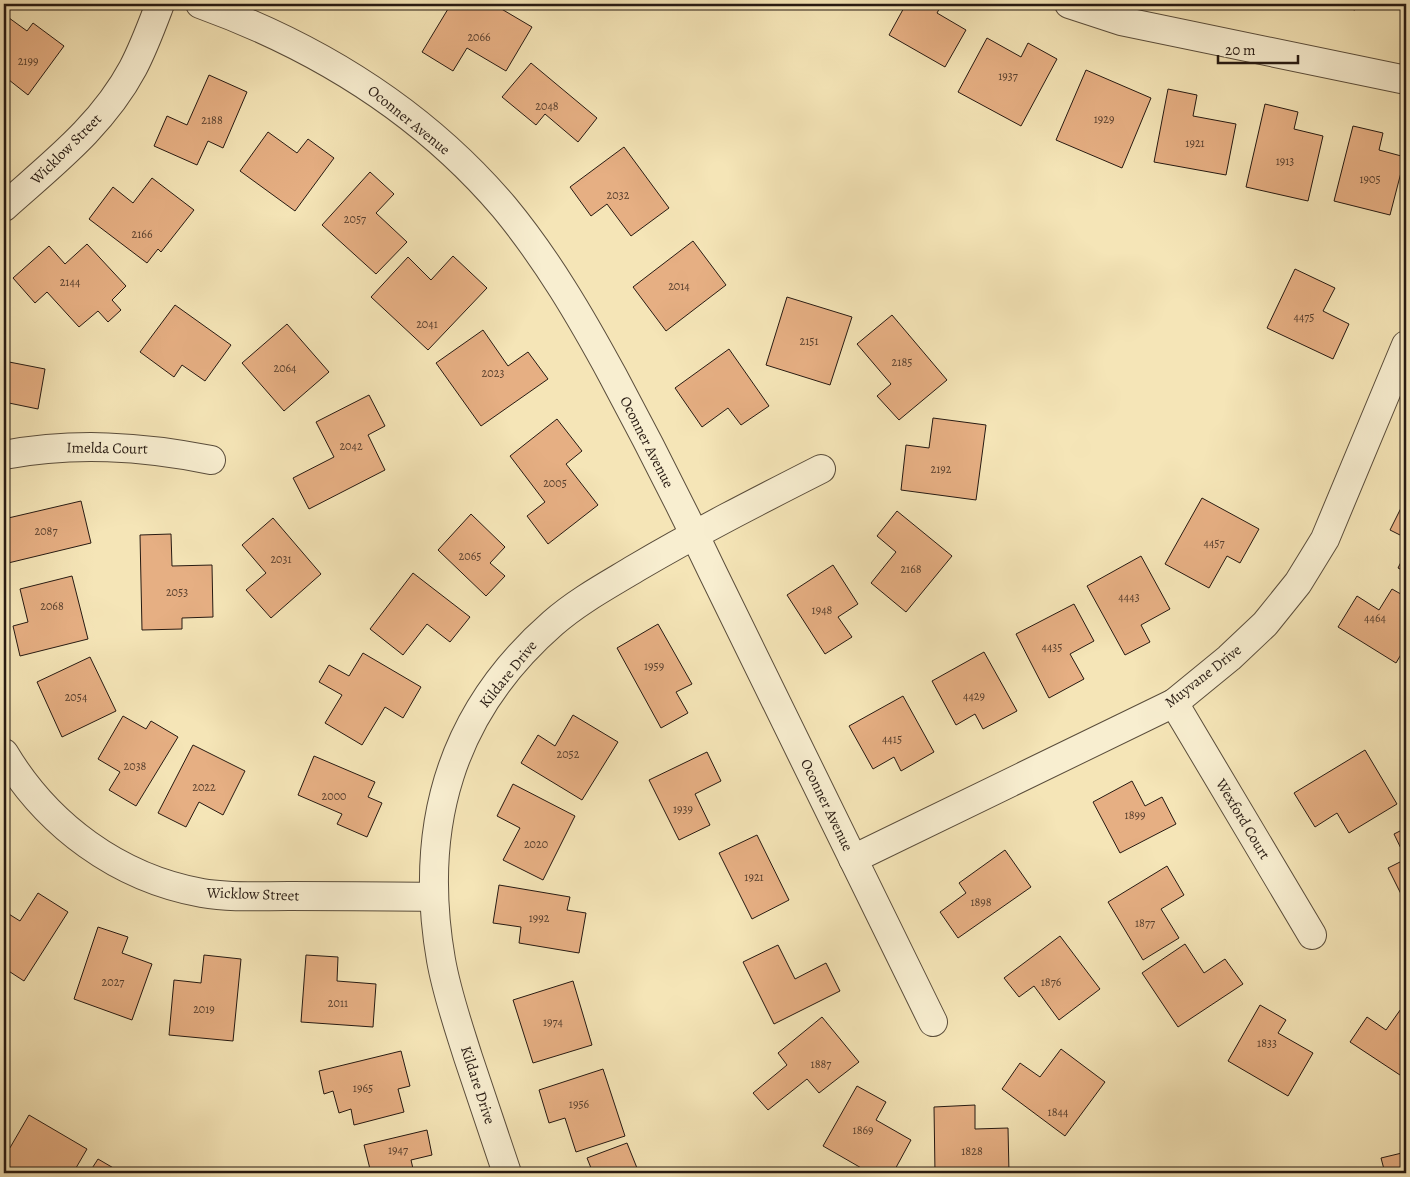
<svg xmlns="http://www.w3.org/2000/svg" width="1410" height="1177" viewBox="0 0 1410 1177" font-family="Alegreya,serif">
  <style>
    .building { fill: #e6af83; stroke: #271a12 }
    .lines { fill: none; stroke-linecap: round; stroke-linejoin: round }
    .minor-casing { stroke: #5a4d3b; stroke-width: 30 }
    .minor { stroke: #f8eed0; stroke-width: 28 }
    .labels { text-anchor: middle; stroke-width: 4; stroke-linejoin: round; paint-order: stroke }
    .number-label { font-size: 12px; fill: #573f2e }
    .street-label { font-size: 15px; fill: #271a12; stroke: #f8eed0 }
  </style>
  <rect width="100%" height="100%" fill="#f5e5b7"/>
  <filter id="stains"><feTurbulence type="fractalNoise" baseFrequency=".004" numOctaves="4"/><feColorMatrix values="0 0 0 0 .2 0 0 0 0 .09 0 0 0 0 .02 0 0 0 .5 -.17"/></filter>
  <radialGradient id="worn" r=".72"><stop offset=".6" stop-color="#630" stop-opacity="0"/><stop offset="1" stop-color="#630" stop-opacity=".3"/></radialGradient>
  <g class="building">
    <polygon points="451,4 493,4 532,27 506,71 467,48 453,71 422,52"/>
    <polygon points="906,4 942,4 937,13 966,30 945,67 889,35"/>
    <polygon points="1329,4 1357,4 1355,10"/>
    <polygon points="5,15 27,31 33,23 64,46 28,95 4,76"/>
    <polygon points="987,38 1021,57 1028,43 1057,59 1021,126 958,92"/>
    <polygon points="531,63 597,118 578,142 545,114 536,125 502,97"/>
    <polygon points="1086,70 1151,98 1122,168 1056,140"/>
    <polygon points="209,75 247,92 223,148 208,141 197,165 154,146 167,116 187,125"/>
    <polygon points="1168,89 1197,95 1193,116 1236,124 1226,175 1154,162"/>
    <polygon points="1265,104 1298,112 1294,129 1323,136 1308,201 1246,187"/>
    <polygon points="1353,126 1383,133 1379,150 1405,157 1390,215 1334,201"/>
    <polygon points="268,132 297,153 308,139 334,158 295,211 240,171"/>
    <polygon points="624,147 669,208 631,236 607,204 591,216 570,187"/>
    <polygon points="370,172 394,194 376,213 407,242 376,274 322,225"/>
    <polygon points="152,178 194,210 161,252 158,249 147,263 89,219 113,187 133,203"/>
    <polygon points="693,241 726,285 666,331 633,287"/>
    <polygon points="87,244 126,286 112,300 121,310 108,322 98,311 79,327 47,292 35,303 13,278 49,246 65,264"/>
    <polygon points="453,256 487,288 428,350 371,297 408,257 431,280"/>
    <polygon points="1295,269 1335,288 1323,311 1349,324 1333,359 1267,328"/>
    <polygon points="787,297 852,317 830,385 766,365"/>
    <polygon points="175,305 231,345 205,381 182,365 174,377 140,352"/>
    <polygon points="892,315 947,380 899,420 877,396 891,384 857,344"/>
    <polygon points="287,324 329,372 284,411 242,363"/>
    <polygon points="483,330 508,366 528,352 548,379 481,426 436,363"/>
    <polygon points="729,349 769,406 741,425 728,408 702,427 675,388"/>
    <polygon points="4,361 45,369 38,409 4,402"/>
    <polygon points="369,395 385,426 368,435 385,470 309,509 293,478 334,457 316,422"/>
    <polygon points="933,418 986,425 976,500 901,490 906,445 929,448"/>
    <polygon points="557,419 582,451 566,464 598,505 548,544 527,516 545,502 510,456"/>
    <polygon points="1202,498 1259,529 1240,563 1227,556 1209,588 1165,564"/>
    <polygon points="1405,500 1406,501 1406,538 1390,530"/>
    <polygon points="81,501 91,543 4,564 4,519"/>
    <polygon points="897,511 952,556 906,612 871,583 896,552 877,536"/>
    <polygon points="471,514 505,547 490,563 505,576 486,596 438,550"/>
    <polygon points="273,518 321,574 271,618 246,590 266,573 242,545"/>
    <polygon points="171,534 172,566 212,565 213,617 182,618 182,629 142,630 140,535"/>
    <polygon points="1406,552 1406,572 1398,568"/>
    <polygon points="1141,556 1170,609 1141,625 1150,642 1125,655 1087,586"/>
    <polygon points="833,565 858,604 838,617 852,637 825,654 787,595"/>
    <polygon points="413,573 470,617 450,642 427,624 403,655 370,629"/>
    <polygon points="72,576 88,639 20,656 13,626 28,622 20,589"/>
    <polygon points="1392,589 1406,597 1406,646 1396,663 1338,627 1357,596 1379,610"/>
    <polygon points="1074,604 1094,641 1070,654 1084,679 1049,698 1016,634"/>
    <polygon points="658,624 692,684 676,692 688,713 661,728 617,648"/>
    <polygon points="984,652 1017,711 983,729 975,714 956,725 932,681"/>
    <polygon points="363,653 421,687 403,718 385,707 362,745 325,723 342,695 319,682 329,665 349,676"/>
    <polygon points="90,657 116,711 62,737 37,682"/>
    <polygon points="903,696 934,752 901,771 894,757 873,769 849,726"/>
    <polygon points="573,715 618,742 582,800 521,763 538,735 555,746"/>
    <polygon points="123,716 146,729 151,721 178,737 136,806 109,790 120,772 98,759"/>
    <polygon points="193,745 245,771 223,815 199,802 186,827 158,813"/>
    <polygon points="1365,750 1397,804 1349,833 1337,813 1315,827 1294,793"/>
    <polygon points="707,752 721,781 695,794 710,825 679,840 649,780"/>
    <polygon points="314,756 375,782 368,797 382,803 367,837 337,824 342,814 298,795"/>
    <polygon points="1132,781 1145,806 1162,797 1176,824 1120,853 1093,802"/>
    <polygon points="513,784 575,816 543,880 503,860 520,828 497,816"/>
    <polygon points="1406,828 1406,901 1405,902 1388,868 1406,859 1394,834"/>
    <polygon points="757,835 789,900 752,919 719,853"/>
    <polygon points="1005,850 1031,887 958,938 940,912 966,893 959,883"/>
    <polygon points="1167,866 1184,895 1161,909 1179,938 1143,960 1108,902"/>
    <polygon points="499,885 570,897 567,910 586,913 579,953 519,943 521,927 493,923"/>
    <polygon points="38,893 68,912 24,981 4,968 4,911 20,921"/>
    <polygon points="98,927 128,937 122,953 152,964 132,1020 74,999"/>
    <polygon points="1060,936 1100,989 1059,1020 1034,986 1019,997 1004,978"/>
    <polygon points="1185,944 1204,973 1225,959 1243,984 1178,1027 1142,973"/>
    <polygon points="778,945 795,979 826,963 840,991 774,1024 743,962"/>
    <polygon points="204,955 241,959 233,1041 169,1035 174,980 201,983"/>
    <polygon points="306,955 338,957 337,981 376,984 373,1027 301,1022"/>
    <polygon points="573,981 592,1045 533,1063 513,1000"/>
    <polygon points="1260,1005 1286,1020 1278,1033 1313,1053 1288,1096 1228,1061"/>
    <polygon points="1403,1006 1406,1008 1406,1079 1350,1042 1367,1017 1386,1030"/>
    <polygon points="822,1017 859,1062 819,1093 807,1079 768,1110 753,1093 787,1065 778,1053"/>
    <polygon points="1061,1049 1105,1082 1065,1136 1002,1089 1020,1063 1040,1077"/>
    <polygon points="401,1051 410,1086 398,1089 404,1112 354,1125 351,1109 339,1113 333,1091 324,1094 319,1071"/>
    <polygon points="603,1069 625,1136 576,1152 565,1118 549,1123 539,1090"/>
    <polygon points="857,1086 886,1102 876,1120 911,1140 893,1173 870,1173 823,1146"/>
    <polygon points="975,1105 975,1129 1008,1128 1009,1173 935,1173 934,1107"/>
    <polygon points="29,1115 87,1149 73,1173 4,1173 4,1158"/>
    <polygon points="427,1130 432,1155 411,1160 414,1173 371,1173 364,1145"/>
    <polygon points="627,1143 639,1173 593,1173 587,1158"/>
    <polygon points="1406,1152 1406,1173 1385,1173 1381,1158"/>
    <polygon points="98,1159 122,1173 89,1173"/>
  </g>
  <g class="lines">
    <defs>
      <g id="minor">
        <path d="M 200,4 C 316,46 423,112 504,207 C 547,259 581,317 613,376 C 648,441 681,506 713,573 C 787,722 860,872 933,1022"/>
        <polyline points="1069,4 1121,21 1406,80"/>
        <path d="M 4,207 C 52,164 102,126 133,68 C 144,47 152,25 160,4"/>
        <path d="M 4,455 C 74,442 141,446 211,460"/>
        <polyline points="1174,703 1312,935"/>
        <path d="M 4,753 C 47,825 118,878 202,893 C 231,898 260,896 289,896 C 337,896 386,896 434,897"/>
        <polyline points="853,859 1174,703 1229,658 1265,624 1298,583 1325,539 1406,345"/>
        <path d="M 507,1173 C 494,1134 481,1095 468,1057 C 458,1025 447,994 441,960 C 418,827 450,713 553,623 C 578,601 608,585 636,568 C 697,532 758,501 821,469"/>
      </g>
    </defs>
    <use href="#minor" class="minor-casing"/>
    <use href="#minor" class="minor"/>
  </g>
  <g class="labels">
    <g class="number-label">
      <text x="479" y="41">2066</text>
      <text x="28" y="65">2199</text>
      <text x="1008" y="80">1937</text>
      <text x="547" y="110">2048</text>
      <text x="1104" y="123">1929</text>
      <text x="212" y="124">2188</text>
      <text x="1195" y="147">1921</text>
      <text x="1285" y="165">1913</text>
      <text x="1370" y="183">1905</text>
      <text x="618" y="199">2032</text>
      <text x="355" y="223">2057</text>
      <text x="142" y="238">2166</text>
      <text x="70" y="286">2144</text>
      <text x="679" y="290">2014</text>
      <text x="1304" y="321">4475</text>
      <text x="427" y="328">2041</text>
      <text x="809" y="345">2151</text>
      <text x="902" y="366">2185</text>
      <text x="285" y="372">2064</text>
      <text x="493" y="377">2023</text>
      <text x="351" y="450">2042</text>
      <text x="941" y="473">2192</text>
      <text x="555" y="487">2005</text>
      <text x="46" y="535">2087</text>
      <text x="1214" y="547">4457</text>
      <text x="470" y="560">2065</text>
      <text x="281" y="563">2031</text>
      <text x="911" y="573">2168</text>
      <text x="177" y="596">2053</text>
      <text x="1129" y="601">4443</text>
      <text x="52" y="610">2068</text>
      <text x="822" y="614">1948</text>
      <text x="1375" y="622">4464</text>
      <text x="1052" y="651">4435</text>
      <text x="654" y="670">1959</text>
      <text x="974" y="700">4429</text>
      <text x="76" y="701">2054</text>
      <text x="892" y="743">4415</text>
      <text x="568" y="758">2052</text>
      <text x="135" y="770">2038</text>
      <text x="204" y="791">2022</text>
      <text x="334" y="800">2000</text>
      <text x="683" y="813">1939</text>
      <text x="1135" y="819">1899</text>
      <text x="536" y="848">2020</text>
      <text x="754" y="881">1921</text>
      <text x="981" y="906">1898</text>
      <text x="539" y="922">1992</text>
      <text x="1145" y="927">1877</text>
      <text x="113" y="986">2027</text>
      <text x="1051" y="986">1876</text>
      <text x="338" y="1007">2011</text>
      <text x="204" y="1013">2019</text>
      <text x="553" y="1026">1974</text>
      <text x="1267" y="1047">1833</text>
      <text x="821" y="1068">1887</text>
      <text x="363" y="1092">1965</text>
      <text x="579" y="1108">1956</text>
      <text x="1058" y="1116">1844</text>
      <text x="863" y="1134">1869</text>
      <text x="398" y="1154">1947</text>
      <text x="972" y="1155">1828</text>
    </g>
    <g class="street-label">
      <text transform="translate(409 120) rotate(39)" y="5">Oconner Avenue</text>
      <text transform="translate(66 149) rotate(-45)" y="5">Wicklow Street</text>
      <text transform="translate(647 442) rotate(63)" y="5">Oconner Avenue</text>
      <text transform="translate(107 448) rotate(1)" y="5">Imelda Court</text>
      <text transform="translate(508 674) rotate(-51)" y="5">Kildare Drive</text>
      <text transform="translate(1203 676) rotate(-38)" y="5">Muyvane Drive</text>
      <text transform="translate(827 805) rotate(64)" y="5">Oconner Avenue</text>
      <text transform="translate(1243 819) rotate(59)" y="5">Wexford Court</text>
      <text transform="translate(253 894) rotate(2)" y="5">Wicklow Street</text>
      <text transform="translate(478 1085) rotate(72)" y="5">Kildare Drive</text>
    </g>
  </g>
  <rect width="1410" height="1177" fill="none" stroke="#f5e5b7" stroke-width="20"/>
  <rect x="5" y="5" width="1400" height="1167" fill="none" stroke="#271a12" stroke-width="2.5"/>
  <rect x="10" y="10" width="1390" height="1157" fill="none" stroke="#271a12"/>
  <path d="M1218 55v8h80v-8" fill="none" stroke="#271a12" stroke-width="2.5"/>
  <text x="1225" y="55" font-size="15" fill="#271a12" stroke="#f8eed0" stroke-width="4" paint-order="stroke">20 m</text>
  <rect width="100%" height="100%" filter="url(#stains)"/>
  <rect width="100%" height="100%" fill="url(#worn)"/>
</svg>
